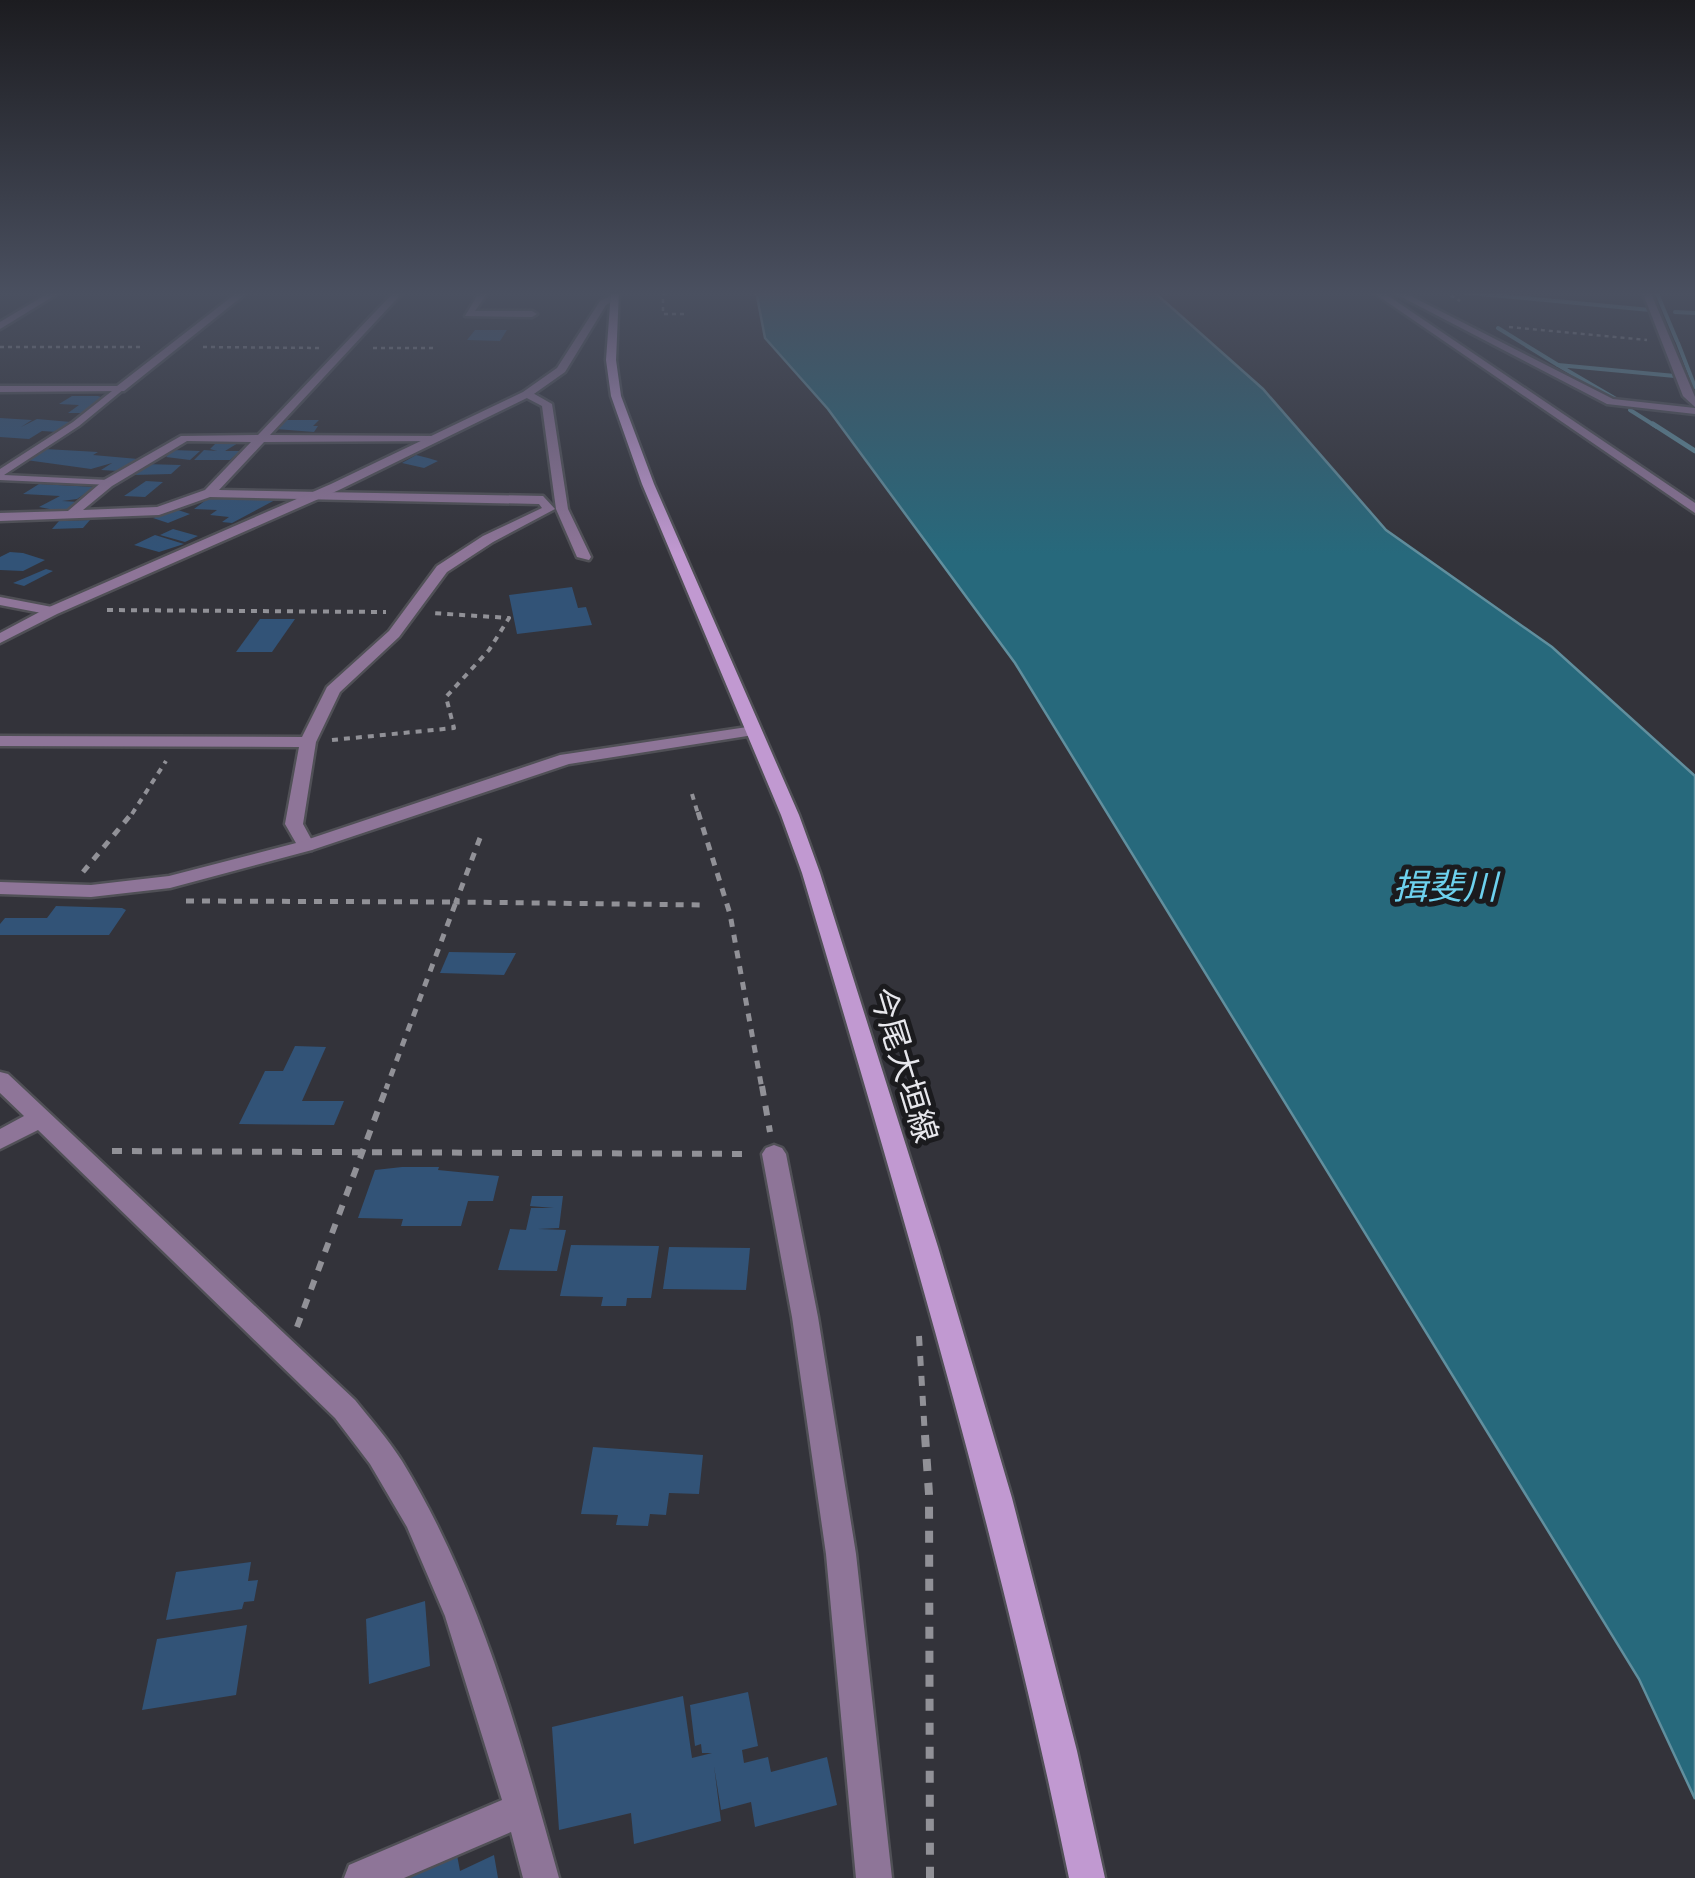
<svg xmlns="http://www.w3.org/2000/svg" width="1695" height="1878" viewBox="0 0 1695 1878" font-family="Raleway,'Noto Sans JP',sans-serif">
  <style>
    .water { fill: #27697c; stroke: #618f9e; stroke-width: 2.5 }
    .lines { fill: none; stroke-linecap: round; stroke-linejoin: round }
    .stream-far1 { stroke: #618f9e; stroke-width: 4 }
    .stream { stroke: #618f9e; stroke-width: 5 }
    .building { fill: #325377 }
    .service-casing { stroke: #505056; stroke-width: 5 }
    .minor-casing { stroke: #505056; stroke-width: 5 }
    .tertiary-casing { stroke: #505056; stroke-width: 5 }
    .secondary-casing { stroke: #505056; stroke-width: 5 }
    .path-far4 { stroke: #919197; stroke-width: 2.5; stroke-dasharray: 4 4; stroke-linecap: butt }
    .path-far3 { stroke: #919197; stroke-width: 4; stroke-dasharray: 6 6; stroke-linecap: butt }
    .path-far2 { stroke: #919197; stroke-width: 5; stroke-dasharray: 8 8; stroke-linecap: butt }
    .path-far1 { stroke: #919197; stroke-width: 6; stroke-dasharray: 10 10; stroke-linecap: butt }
    .path { stroke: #919197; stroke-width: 8; stroke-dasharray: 12 12; stroke-linecap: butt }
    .service { fill: #8e7598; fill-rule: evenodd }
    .minor { fill: #8e7598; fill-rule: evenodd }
    .tertiary { fill: #8e7598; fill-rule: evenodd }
    .secondary { fill: #c199d1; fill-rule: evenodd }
    .labels { text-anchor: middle; stroke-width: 10; stroke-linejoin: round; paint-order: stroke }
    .street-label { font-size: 32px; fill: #e7e7ec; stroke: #1b1b1e }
    .water-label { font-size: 35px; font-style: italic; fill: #6dd1ee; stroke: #1b1b1e }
  </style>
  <rect width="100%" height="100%" fill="#33333a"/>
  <polygon class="water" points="756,291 1153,291 1263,389 1386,530 1552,647 1695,776 1695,1799 1639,1679 1015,663 828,409 765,338"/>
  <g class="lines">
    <g class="stream-far1">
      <polyline points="1449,291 1650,310"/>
      <polyline points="1656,291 1677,341"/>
      <polyline points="1675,312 1695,313"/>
      <polyline points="1498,328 1558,365"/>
      <polyline points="1678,343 1695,387"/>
      <polyline points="1621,402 1558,365 1675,376"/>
      <polyline points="1630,410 1657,427"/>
    </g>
    <polyline class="stream" points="1653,424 1695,451"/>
  </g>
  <g class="building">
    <polygon points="475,330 507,330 500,341 467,340"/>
    <polygon points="72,396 98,396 104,398 83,413 68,413 79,405 59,404"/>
    <polygon points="0,418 32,420 21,427 37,419 71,422 57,432 42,431 29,439 0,437"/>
    <polygon points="285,420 319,420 313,426 318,426 314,432 276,429"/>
    <polygon points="220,439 243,440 225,451 240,451 230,460 194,460 204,450 217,451 210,449"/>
    <polygon points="45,449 98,452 93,455 138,459 119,471 101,470 112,463 91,469 26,460"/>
    <polygon points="173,450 200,451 190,460 166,457"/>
    <polygon points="416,455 428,458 438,461 424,468 402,463"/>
    <polygon points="144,464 181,465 171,474 132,475"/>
    <polygon points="146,481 163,482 145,497 124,496"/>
    <polygon points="39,484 95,487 77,499 62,501 79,502 65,512 39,507 60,496 23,494"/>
    <polygon points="210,497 241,497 275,500 232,523 222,522 229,517 210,515 217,510 194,509"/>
    <polygon points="175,509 190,514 168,523 153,518"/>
    <polygon points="90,520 83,528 52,529 59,521"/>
    <polygon points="173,529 198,536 185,542 160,535"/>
    <polygon points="155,535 184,544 159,552 134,545"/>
    <polygon points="10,552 23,553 45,560 23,571 0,570 0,557"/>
    <polygon points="46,569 53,571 24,586 13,583"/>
    <polygon points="572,587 578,608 586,607 592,625 517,634 509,595"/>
    <polygon points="260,619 295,619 272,652 236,652"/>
    <polygon points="56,906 122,908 126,910 109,935 0,935 0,924 5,918 47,918"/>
    <polygon points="449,952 516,953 504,975 440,973"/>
    <polygon points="295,1046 326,1047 302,1101 344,1101 334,1125 239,1124 265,1071 283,1071"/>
    <polygon points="402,1167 439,1167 438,1170 499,1176 493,1201 468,1201 461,1226 401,1226 403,1219 358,1218 375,1170"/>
    <polygon points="532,1196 563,1196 559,1228 538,1229 566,1230 557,1271 498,1270 510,1229 526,1230 531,1208 554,1208 530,1206"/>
    <polygon points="571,1245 659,1246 651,1298 627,1298 626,1306 601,1306 603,1297 560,1296"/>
    <polygon points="669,1247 750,1248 746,1290 663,1289"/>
    <polygon points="593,1447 703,1455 699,1494 669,1493 666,1515 650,1514 648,1526 616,1525 618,1515 581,1514"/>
    <polygon points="251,1562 248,1581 258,1580 254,1601 244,1602 242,1609 166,1620 176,1572"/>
    <polygon points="425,1601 430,1666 369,1684 366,1619"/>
    <polygon points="247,1625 236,1695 142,1710 157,1639"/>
    <polygon points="748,1692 758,1746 742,1750 744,1763 768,1757 771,1772 827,1757 837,1805 755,1827 751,1802 721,1810 714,1766 721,1821 634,1844 631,1813 559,1830 552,1727 683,1696 692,1758 712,1753 702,1753 701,1744 695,1746 690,1705"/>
    <polygon points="457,1855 460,1871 494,1855 498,1878 402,1878"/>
  </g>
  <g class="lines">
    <defs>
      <polygon id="service" points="117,387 124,389 79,426 4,475 108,480 111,481 111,485 0,480 0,469 73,422"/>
      <g id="minor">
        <polygon points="52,291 62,291 0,329 0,322"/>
        <polygon points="239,291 249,291 124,391 0,392 0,386 117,386"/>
        <path d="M 395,291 L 404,291 L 270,435 L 435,436 L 441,439 L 439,441 L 264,442 L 219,490 L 543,496 L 555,509 L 493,542 L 447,572 L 399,637 L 340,692 L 316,742 L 303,824 L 315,846 L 312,850 L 300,850 L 285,824 L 299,747 L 0,746 L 0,736 L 302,737 L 327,687 L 389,631 L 437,566 L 483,536 L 542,508 L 539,504 L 210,497 L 159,515 L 0,521 L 0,513 L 68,511 L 104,480 L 181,436 L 258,435 ZM 187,441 L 251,442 L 205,490 L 157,507 L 83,510 L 112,486 Z"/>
        <polygon points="480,291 489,291 475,311 532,311 537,314 532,317 465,316"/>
        <polygon points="1390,291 1401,291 1613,399 1695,408 1695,414 1607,404"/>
        <polygon points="1642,291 1650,291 1695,397 1695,407 1683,396"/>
        <polygon points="523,392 531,392 552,404 568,509 591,557 589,560 577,557 556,509 542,406 523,396"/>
        <polygon points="0,597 52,607 59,611 52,615 0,605"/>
        <path d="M 0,1072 L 8,1074 L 355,1400 C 371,1420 388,1439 402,1461 C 480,1589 519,1735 559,1878 L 523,1878 L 511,1832 L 404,1878 L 344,1878 L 349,1865 L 502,1800 L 445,1616 L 407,1527 L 370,1464 L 335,1418 L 38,1130 L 0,1149 L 0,1129 L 24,1116 L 0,1093 Z"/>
        <polygon points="774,1145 782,1148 786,1154 818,1317 856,1554 892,1878 856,1878 826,1554 792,1317 762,1154 766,1148"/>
      </g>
      <g id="tertiary">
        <polygon points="1371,291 1381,291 1695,503 1695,513"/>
        <polygon points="611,296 618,298 606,305 565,372 531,396 339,490 57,614 0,643 0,633 47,608 331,484 523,392 557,368 600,301"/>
        <polygon points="754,726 762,731 760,734 569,764 312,850 170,888 91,897 0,894 0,882 91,885 169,876 300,842 560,755"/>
      </g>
      <path id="secondary" d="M 611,291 L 619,291 L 616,360 L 621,396 L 654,484 L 799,815 L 820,873 L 938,1247 L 1012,1498 L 1077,1751 L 1105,1878 L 1069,1878 C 999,1538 901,1206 802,873 L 781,815 L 642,484 L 611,396 L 606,360 Z"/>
    </defs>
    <use href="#service" class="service-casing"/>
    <use href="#minor" class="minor-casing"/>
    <use href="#tertiary" class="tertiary-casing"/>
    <use href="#secondary" class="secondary-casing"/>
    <g class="path-far4">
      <polyline points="663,291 663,314 684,314"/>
      <polyline points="1444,291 1460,301"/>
      <polyline points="1509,327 1647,340"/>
      <polyline points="0,347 142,347"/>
      <polyline points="203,347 322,348"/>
      <polyline points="373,348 434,348"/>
    </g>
    <g class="path-far3">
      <polyline points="107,610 386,612"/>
      <polyline points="332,740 454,728 446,697 489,650 509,618 432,613"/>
      <polyline points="692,794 698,814"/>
      <polyline points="132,814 166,761"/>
    </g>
    <g class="path-far2">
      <polyline points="698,812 730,914 762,1089"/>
      <polyline points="480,838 456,902 704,905"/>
      <polyline points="83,872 133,812"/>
      <polyline points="186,901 456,902 386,1089"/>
    </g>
    <g class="path-far1">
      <polyline points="762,1086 770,1132"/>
      <polyline points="112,1151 750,1154"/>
      <polyline points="297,1327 387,1086"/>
      <polyline points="919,1336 925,1437"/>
    </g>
    <polyline class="path" points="925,1435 929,1494 930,1878"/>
    <use href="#service" class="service"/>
    <use href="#minor" class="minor"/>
    <use href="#tertiary" class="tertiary"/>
    <use href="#secondary" class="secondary"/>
  </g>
  <linearGradient id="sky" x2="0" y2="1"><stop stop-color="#1c1c20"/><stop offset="0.53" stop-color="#4a5060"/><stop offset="1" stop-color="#4a5060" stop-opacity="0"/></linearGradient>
  <rect width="1695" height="554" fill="url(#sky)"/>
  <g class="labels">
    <g class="street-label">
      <text transform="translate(904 1065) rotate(73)" y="11">今尾大垣線</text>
    </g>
    <g class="water-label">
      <text x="1445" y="899">揖斐川</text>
    </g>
  </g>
</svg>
